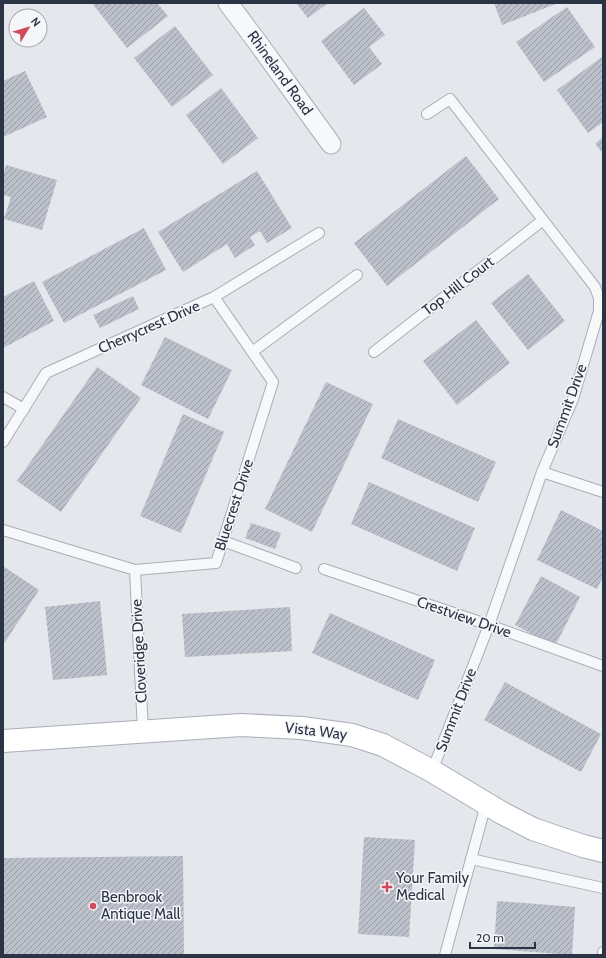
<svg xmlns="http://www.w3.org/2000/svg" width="606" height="958" viewBox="0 0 606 958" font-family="Cabin,sans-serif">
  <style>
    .building { fill: url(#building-hatch) }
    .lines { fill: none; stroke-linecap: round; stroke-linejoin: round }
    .lane-casing { stroke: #a9aeb7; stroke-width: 12 }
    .street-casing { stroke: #a9aeb7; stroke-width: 21 }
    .secondary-casing { stroke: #a9aeb7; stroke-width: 24 }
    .lane { stroke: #f7f8fa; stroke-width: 10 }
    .street { stroke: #f7f8fa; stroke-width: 19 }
    .secondary { stroke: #fff; stroke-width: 22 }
    .poi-dot { fill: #d1495b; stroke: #f4f6f9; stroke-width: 1.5 }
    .labels { text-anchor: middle; stroke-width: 3; stroke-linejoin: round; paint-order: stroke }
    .street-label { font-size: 15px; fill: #2b3445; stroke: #f4f6f9 }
    .poi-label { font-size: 15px; fill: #2b3445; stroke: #f4f6f9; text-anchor: start }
  </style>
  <defs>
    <pattern id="building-hatch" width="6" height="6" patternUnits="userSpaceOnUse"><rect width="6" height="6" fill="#bbc0ca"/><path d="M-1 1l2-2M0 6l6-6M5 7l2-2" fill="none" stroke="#989da6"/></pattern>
  </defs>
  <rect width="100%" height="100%" fill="#e4e7ec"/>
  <g class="building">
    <polygon points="92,3 157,3 168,16 127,48"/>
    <polygon points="296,3 328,3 308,18"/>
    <polygon points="494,3 558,3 502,25"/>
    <polygon points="567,7 595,47 544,82 516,42"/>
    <polygon points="364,8 385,35 369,47 382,64 354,85 321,41"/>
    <polygon points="175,26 213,75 172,107 134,58"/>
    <polygon points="602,57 603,59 603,122 588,133 557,90"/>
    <polygon points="25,71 47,117 3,137 3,81"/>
    <polygon points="221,88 258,138 223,164 186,115"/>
    <polygon points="603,137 603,153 595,144"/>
    <polygon points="466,156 499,199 387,286 354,243"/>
    <polygon points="6,165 57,180 42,230 4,219 11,197 3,195 3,176"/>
    <polygon points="257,171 292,228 267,243 260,231 250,237 255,245 235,258 227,244 183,272 158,232"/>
    <polygon points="144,228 166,270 64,323 42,282"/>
    <polygon points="528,274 565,321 528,350 491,303"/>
    <polygon points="34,281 54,321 3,348 3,297"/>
    <polygon points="133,296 139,309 100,328 93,315"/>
    <polygon points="476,320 510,363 457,405 423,361"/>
    <polygon points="165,337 232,370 208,419 141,385"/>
    <polygon points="97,367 141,398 61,512 17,481"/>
    <polygon points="326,382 373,404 312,532 265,509"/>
    <polygon points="183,414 224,432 181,533 140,516"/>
    <polygon points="398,419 496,462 478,502 381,458"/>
    <polygon points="369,482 475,528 457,571 351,524"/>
    <polygon points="561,510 603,531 603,577 597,589 537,560"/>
    <polygon points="251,523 281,533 275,549 245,538"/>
    <polygon points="3,566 39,590 3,645"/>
    <polygon points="541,576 580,597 555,646 515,625"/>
    <polygon points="100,601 107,675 53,680 45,607"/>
    <polygon points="290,607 292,651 185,657 182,614"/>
    <polygon points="330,613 435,660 418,700 312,653"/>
    <polygon points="505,682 601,734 581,772 484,720"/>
    <polygon points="364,837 415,840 409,937 358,934"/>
    <polygon points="183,856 184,955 3,955 3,858"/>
    <polygon points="497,901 575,907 572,955 494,949"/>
  </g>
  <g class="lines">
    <defs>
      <g id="lane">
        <polyline points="427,114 450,99 543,220 595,287 599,298 599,311 573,399 542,472 489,625 432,771"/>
        <polyline points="252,352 357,275"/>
        <polyline points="374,352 543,220"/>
        <polyline points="3,397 24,409"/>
        <polyline points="3,442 46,373 214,297 319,233"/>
        <polyline points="542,472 603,492"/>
        <polyline points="3,530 135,570 216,563 273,382 214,297"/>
        <polyline points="223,541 296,568"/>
        <polyline points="324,569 489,625 603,666"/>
        <polyline points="135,570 143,731"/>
        <polyline points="471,859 603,888"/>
        <polyline points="445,955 486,804"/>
        <polyline points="603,955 603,952"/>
      </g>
      <polyline id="street" points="228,3 258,43 331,144"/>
      <polyline id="secondary" points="3,741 241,725 302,728 352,735 383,745 432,771 502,813 533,829 583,846 603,851"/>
    </defs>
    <use href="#lane" class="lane-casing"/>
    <use href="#street" class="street-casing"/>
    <use href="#secondary" class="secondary-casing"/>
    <use href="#lane" class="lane"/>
    <use href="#street" class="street"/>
    <use href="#secondary" class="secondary"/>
  </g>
  <g class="poi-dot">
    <path d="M385 881h4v4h4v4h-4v4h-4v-4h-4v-4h4z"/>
    <circle cx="93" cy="906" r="4"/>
  </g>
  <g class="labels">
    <g class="street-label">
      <text transform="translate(280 73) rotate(54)" y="5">Rhineland Road</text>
      <text transform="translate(458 286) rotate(-38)" y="5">Top Hill Court</text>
      <text transform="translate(149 327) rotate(-24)" y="5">Cherrycrest Drive</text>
      <text transform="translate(567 406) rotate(-70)" y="5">Summit Drive</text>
      <text transform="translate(234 505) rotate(-72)" y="5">Bluecrest Drive</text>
      <text transform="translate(464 617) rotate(19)" y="5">Crestview Drive</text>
      <text transform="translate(139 651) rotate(-93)" y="5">Cloveridge Drive</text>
      <text transform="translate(456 710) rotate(-69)" y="5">Summit Drive</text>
      <text transform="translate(316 731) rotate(7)" y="5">Vista Way</text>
    </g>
    <g class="poi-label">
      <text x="396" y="883">Your Family<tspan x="396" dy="17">Medical</tspan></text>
      <text x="101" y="902">Benbrook<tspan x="101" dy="17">Antique Mall</tspan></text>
    </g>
  </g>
  <rect width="606" height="958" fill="none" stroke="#2b3445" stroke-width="8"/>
  <g transform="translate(28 28) rotate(52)"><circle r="19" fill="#f4f6f9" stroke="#a4a8b1"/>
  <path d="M0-3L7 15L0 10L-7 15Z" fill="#d1495b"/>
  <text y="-6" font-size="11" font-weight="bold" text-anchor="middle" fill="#2b3445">N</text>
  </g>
  <path d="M470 942v6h65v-6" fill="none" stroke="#2b3445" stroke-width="2"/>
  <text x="476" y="942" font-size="12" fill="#2b3445" stroke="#f4f6f9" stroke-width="3" paint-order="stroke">20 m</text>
</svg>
